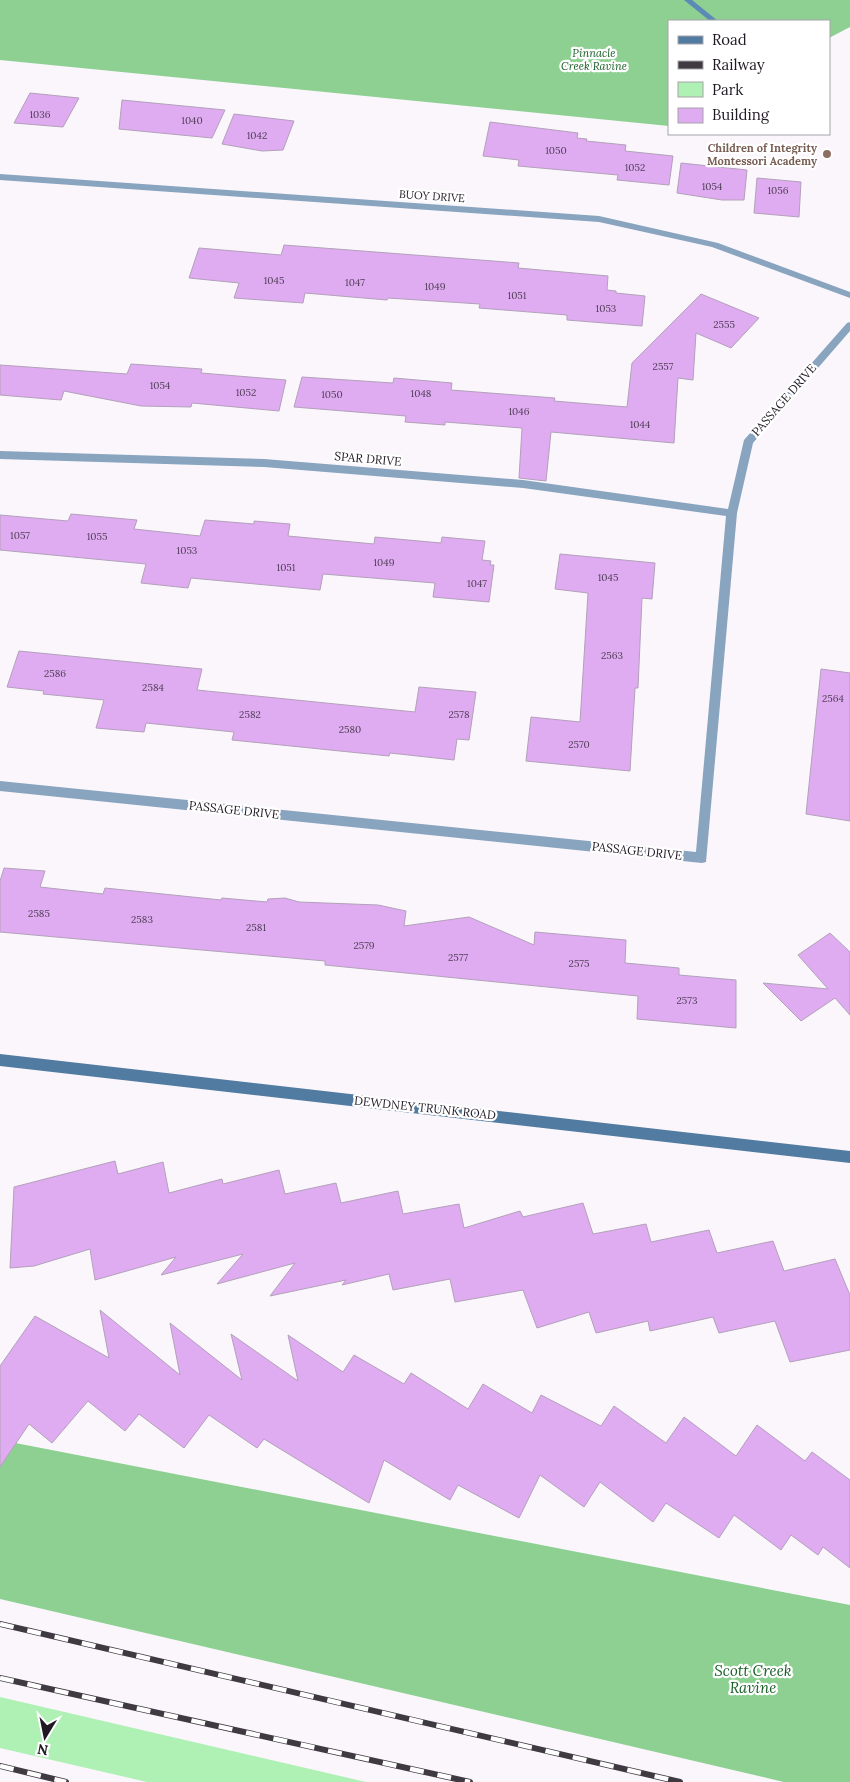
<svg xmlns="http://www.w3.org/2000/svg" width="850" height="1782" viewBox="0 0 850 1782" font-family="Lora,serif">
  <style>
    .green { fill: #aff0b4 }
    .forest { fill: #8dd092 }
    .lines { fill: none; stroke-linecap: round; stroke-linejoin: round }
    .stream { fill: #5c89b5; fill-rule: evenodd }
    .building { fill: #dfacf1; stroke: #b3a0ba }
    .street { fill: #88a4be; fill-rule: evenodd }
    .secondary { fill: #517ba0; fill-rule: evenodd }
    .rail-casing { stroke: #3f3942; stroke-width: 6 }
    .rail { stroke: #fff; stroke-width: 4.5; stroke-dasharray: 14; stroke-linecap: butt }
    .education-dot { fill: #8d6e63; stroke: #fff; stroke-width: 2 }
    .labels { text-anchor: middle; stroke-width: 4.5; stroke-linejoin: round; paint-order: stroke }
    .number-label { font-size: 10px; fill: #503e56 }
    .far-park-label { font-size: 11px; font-style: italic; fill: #1b6028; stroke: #fff }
    .far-education-label { font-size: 11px; font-weight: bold; fill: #785e54; stroke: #fff; text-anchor: end }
    .far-street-label { font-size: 11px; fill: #201923; stroke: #fff }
    .street-label { font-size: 12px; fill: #201923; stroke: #fff }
    .near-park-label { font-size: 15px; font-style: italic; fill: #1b6028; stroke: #fff }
  </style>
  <rect width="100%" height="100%" fill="#faf6fc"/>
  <polygon class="green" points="0,1697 366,1782 147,1782 0,1748"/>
  <g class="forest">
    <polygon points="0,0 850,0 850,27 829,38 829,21 669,21 669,126 0,60"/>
    <polygon points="0,1440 850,1605 850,1782 784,1782 0,1599"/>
  </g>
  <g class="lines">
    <polygon class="stream" points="684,0 692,0 718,21 710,21"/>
  </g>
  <g class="building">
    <polygon points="30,93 79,98 63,127 14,123"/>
    <polygon points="122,100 225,110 212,138 119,129"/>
    <polygon points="234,114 294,121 283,150 262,151 222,144"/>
    <polygon points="490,122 578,133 577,138 587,139 586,141 626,145 625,151 673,156 669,185 617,180 618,175 518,166 519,160 483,156"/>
    <polygon points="681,163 747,170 744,200 722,200 677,193"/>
    <polygon points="757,178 801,182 799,217 754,213"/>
    <polygon points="284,245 519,263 518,268 608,276 607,290 616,291 616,293 645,296 642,326 567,320 567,315 479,308 480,304 388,298 387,300 305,293 303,303 234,298 239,283 189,278 199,248 281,255"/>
    <polygon points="701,294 759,318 731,348 696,333 693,380 678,378 674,443 551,432 546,481 519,478 522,428 445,422 445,425 405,422 406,416 294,407 302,377 393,383 394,378 452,383 451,390 555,398 554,401 627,407 632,363"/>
    <polygon points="131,364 202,369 201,373 286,380 279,411 192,403 191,407 141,406 64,391 61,400 0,395 0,365 127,374"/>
    <polygon points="71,514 137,520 134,529 200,536 205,520 254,524 254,521 290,524 288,536 374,544 375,537 441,543 442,537 485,541 482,560 491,561 490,565 494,565 489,602 433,597 435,583 323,574 320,590 191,578 188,588 141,583 146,564 0,550 0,515 68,521"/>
    <polygon points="560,554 655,563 652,599 642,598 638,688 635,688 630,771 526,761 531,717 580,722 588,593 555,589"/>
    <polygon points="19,651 202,669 197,690 415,712 419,687 476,692 469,740 457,739 454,760 390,753 389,756 232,740 234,732 146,723 144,732 96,728 104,700 43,694 44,691 7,687"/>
    <polygon points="821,669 850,673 850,821 806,814"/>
    <polygon points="4,868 45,871 40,887 103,894 105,888 221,900 222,898 267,902 268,899 285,898 299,902 378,905 406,911 404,926 469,917 534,945 535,932 626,940 625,963 679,968 679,975 736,980 736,1028 637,1019 638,996 325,965 325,961 0,932 0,881"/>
    <polygon points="830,933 850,952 850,1015 835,998 801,1021 763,983 828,989 798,955"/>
    <polygon points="115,1161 118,1174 163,1162 169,1193 222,1179 223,1184 279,1170 285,1194 336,1183 341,1203 398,1191 403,1214 459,1204 464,1228 520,1211 523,1217 583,1203 593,1234 646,1224 651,1242 709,1230 717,1253 773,1241 784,1271 835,1259 850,1295 850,1350 790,1362 775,1321 719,1333 713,1317 650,1331 648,1321 596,1333 589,1312 537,1328 523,1290 455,1302 450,1279 393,1290 389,1274 342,1285 346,1280 270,1296 295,1263 217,1284 243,1254 161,1275 176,1257 95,1280 90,1249 34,1266 10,1268 14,1187"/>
    <polygon points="100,1310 180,1375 170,1323 242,1380 231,1334 298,1381 288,1335 343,1372 354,1355 404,1384 411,1373 468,1409 483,1384 532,1413 541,1395 601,1426 614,1406 666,1443 684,1417 736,1456 757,1425 805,1461 812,1452 850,1480 850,1568 823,1547 818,1555 791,1535 781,1550 734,1515 719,1538 666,1503 653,1522 600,1482 584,1507 540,1475 519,1518 458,1485 450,1500 384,1460 369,1503 264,1439 257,1448 209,1415 184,1448 139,1414 125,1431 88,1401 52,1443 29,1424 0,1467 0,1366 35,1316 109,1358"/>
  </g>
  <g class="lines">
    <g class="street">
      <polygon points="0,174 599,216 718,243 850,292 850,298 712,247 599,222 0,180"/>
      <polygon points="850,322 850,331 753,443 737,513 706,862 702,863 0,791 0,781 696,852 726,516 523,488 264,467 0,459 0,451 264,459 523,480 728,509 744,440 847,323"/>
    </g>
    <polygon class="secondary" points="0,1054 850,1151 850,1163 0,1066"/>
    <defs>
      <g id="rail">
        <polyline points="0,1624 680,1782"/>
        <polyline points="0,1678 470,1782"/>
        <polyline points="0,1766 66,1782"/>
      </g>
    </defs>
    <use href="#rail" class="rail-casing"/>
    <use href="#rail" class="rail"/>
  </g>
  <circle class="education-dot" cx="827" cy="154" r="5"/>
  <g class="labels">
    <g class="number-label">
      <text x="40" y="118">1036</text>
      <text x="192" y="124">1040</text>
      <text x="257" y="139">1042</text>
      <text x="556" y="154">1050</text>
      <text x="635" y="171">1052</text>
      <text x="712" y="190">1054</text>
      <text x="778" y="194">1056</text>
      <text x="274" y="284">1045</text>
      <text x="355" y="286">1047</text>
      <text x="435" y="290">1049</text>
      <text x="517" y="299">1051</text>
      <text x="606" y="312">1053</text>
      <text x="724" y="328">2555</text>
      <text x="663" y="370">2557</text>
      <text x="160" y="389">1054</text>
      <text x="246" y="396">1052</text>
      <text x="421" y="397">1048</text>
      <text x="332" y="398">1050</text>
      <text x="519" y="415">1046</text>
      <text x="640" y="428">1044</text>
      <text x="20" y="539">1057</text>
      <text x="97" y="540">1055</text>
      <text x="187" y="554">1053</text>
      <text x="384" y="566">1049</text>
      <text x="286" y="571">1051</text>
      <text x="608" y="581">1045</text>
      <text x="477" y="587">1047</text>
      <text x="612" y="659">2563</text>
      <text x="55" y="677">2586</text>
      <text x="153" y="691">2584</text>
      <text x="833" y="702">2564</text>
      <text x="250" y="718">2582</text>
      <text x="459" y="718">2578</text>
      <text x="350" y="733">2580</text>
      <text x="579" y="748">2570</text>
      <text x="39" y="917">2585</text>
      <text x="142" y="923">2583</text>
      <text x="256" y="931">2581</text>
      <text x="364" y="949">2579</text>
      <text x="458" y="961">2577</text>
      <text x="579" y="967">2575</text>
      <text x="687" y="1004">2573</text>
    </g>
    <g class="far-park-label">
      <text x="594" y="57">Pinnacle<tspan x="594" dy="13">Creek Ravine</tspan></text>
    </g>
    <g class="far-education-label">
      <text x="817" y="152">Children of Integrity<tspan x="817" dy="13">Montessori Academy</tspan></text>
    </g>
    <g class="far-street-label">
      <text transform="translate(432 196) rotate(4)" y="4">BUOY DRIVE</text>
    </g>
    <g class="street-label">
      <text transform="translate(784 400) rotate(-49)" y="4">PASSAGE DRIVE</text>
      <text transform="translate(368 459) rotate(5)" y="4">SPAR DRIVE</text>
      <text transform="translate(234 810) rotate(6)" y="4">PASSAGE DRIVE</text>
      <text transform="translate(637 851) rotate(6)" y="4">PASSAGE DRIVE</text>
      <text transform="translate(425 1108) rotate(6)" y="4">DEWDNEY TRUNK ROAD</text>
    </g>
    <g class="near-park-label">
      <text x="753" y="1676">Scott Creek<tspan x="753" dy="17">Ravine</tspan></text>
    </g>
  </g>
  <rect x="668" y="20" width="162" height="115" fill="#ffffff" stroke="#a6a3a7"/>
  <rect x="678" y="36" width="25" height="8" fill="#517ba0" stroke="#a6a3a7"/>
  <text x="712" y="45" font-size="15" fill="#201923">Road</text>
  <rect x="678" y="61" width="25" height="8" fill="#3f3942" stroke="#a6a3a7"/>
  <text x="712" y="70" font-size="15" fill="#201923">Railway</text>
  <rect x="678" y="82" width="25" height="15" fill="#aff0b4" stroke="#a6a3a7"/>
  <text x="712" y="95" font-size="15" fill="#201923">Park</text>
  <rect x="678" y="108" width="25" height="15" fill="#dfacf1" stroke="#a6a3a7"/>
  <text x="712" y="120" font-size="15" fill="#201923">Building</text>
  <g transform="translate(45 1737) rotate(190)" stroke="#ffffff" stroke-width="4" paint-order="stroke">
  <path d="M0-4L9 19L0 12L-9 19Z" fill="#201923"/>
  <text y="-8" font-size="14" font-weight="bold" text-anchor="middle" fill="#201923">N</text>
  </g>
</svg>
